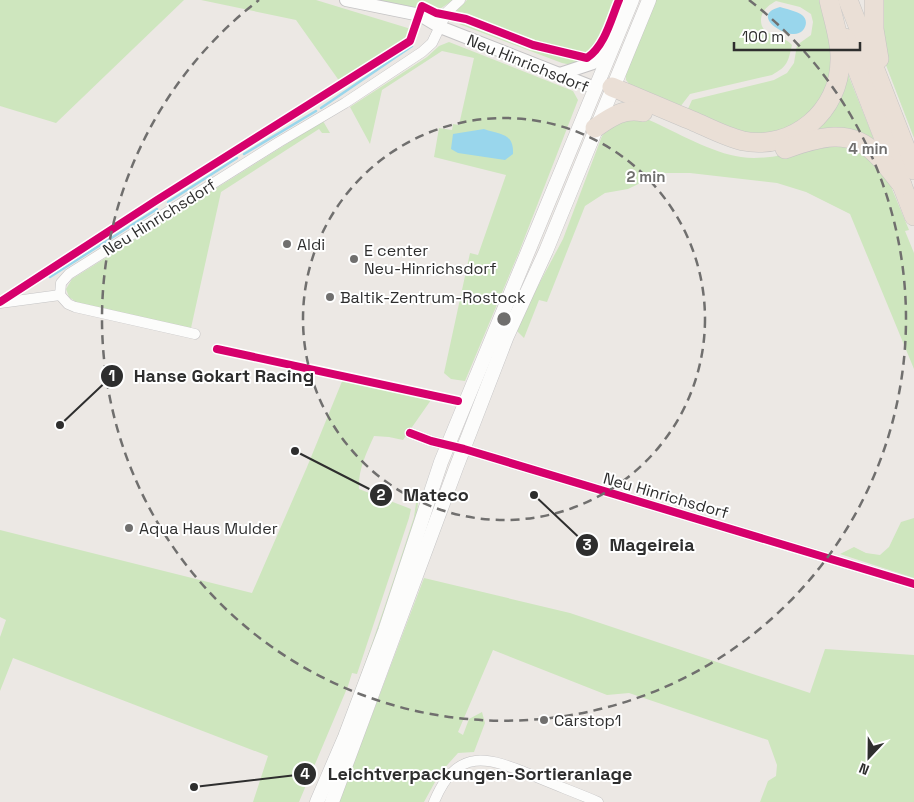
<svg xmlns="http://www.w3.org/2000/svg" width="914" height="802" viewBox="0 0 914 802" font-family="'Space Grotesk',sans-serif">
  <style>
    .green { fill: #cee6be }
    .water { fill: #99d6ec }
    .lines { fill: none; stroke-linecap: round; stroke-linejoin: round }
    .stream { stroke: #99d6ec; stroke-width: 2.5 }
    .minor-casing { stroke: #c5c4c5; stroke-width: 11 }
    .tertiary-casing { stroke: #c5c4c5; stroke-width: 14 }
    .secondary-casing { stroke: #c5c4c5; stroke-width: 15 }
    .motorway-casing { stroke: #c6c5c4; stroke-width: 20 }
    .minor { stroke: #fcfcfb; stroke-width: 10 }
    .tertiary { stroke: #fcfcfb; stroke-width: 12 }
    .secondary { stroke: #fcfcfb; stroke-width: 14 }
    .motorway { stroke: #eadfd6; stroke-width: 19 }
    .cycleway-casing { stroke: #fff; stroke-width: 11 }
    .cycleway { stroke: #d6006c; stroke-width: 8 }
    .ring { fill: none; stroke: #706f6e; stroke-width: 2.5; stroke-dasharray: 9 6 }
    .poi-dot { fill: #706f6e; stroke: #fff; stroke-width: 2 }
    .labels { text-anchor: middle; stroke-width: 4; stroke-linejoin: round; paint-order: stroke }
    .street-label { font-size: 16px; fill: #2e2e2e; stroke: #fff }
    .poi-label { font-size: 16px; fill: #2e2e2e; stroke: #fff; text-anchor: start }
    .centre { fill: #706f6e; stroke: #fff; stroke-width: 2.5 }
    .ring-label { font-size: 15px; text-anchor: middle; font-weight: bold; fill: #706f6e; stroke: #fff; stroke-width: 4; stroke-linejoin: round; paint-order: stroke }
    .leader { fill: none; stroke: #2e2e2e; stroke-width: 2 }
    .callout-dot { fill: #2e2e2e; stroke: #fff; stroke-width: 2 }
    .mark-label { font-size: 15px; text-anchor: middle; font-weight: bold; fill: #fff }
    .callout-label { font-size: 18px; text-anchor: middle; font-weight: bold; fill: #2e2e2e; stroke: #fff; stroke-width: 4; stroke-linejoin: round; paint-order: stroke }
  </style>
  <rect width="100%" height="100%" fill="#ece8e4"/>
  <g class="green">
    <polygon points="0,0 184,0 56,123 0,106"/>
    <polygon points="201,0 316,0 411,29 407,37 340,82 296,20"/>
    <polygon points="378,0 453,0 437,11 420,3 418,8"/>
    <polygon points="467,0 616,0 598,43 585,54 537,44 467,17 453,14"/>
    <path d="M 653,0 L 819,0 L 835,47 L 831,90 L 793,131 L 742,135 L 687,111 L 692,100 L 774,80 L 787,73 L 794,63 L 797,45 L 811,35 L 813,22 L 811,14 L 800,7 L 776,1 C 769,5 762,10 761,19 C 760,38 784,34 792,45 C 788,62 788,66 772,75 L 690,94 L 680,107 L 631,86 L 626,80 L 625,70 Z"/>
    <polygon points="879,0 914,0 914,138 884,60"/>
    <polygon points="464,21 534,47 583,60 572,65 562,63 459,24"/>
    <polygon points="449,42 573,91 578,100 519,252 465,381 451,379 444,373 470,253 478,255 506,175 434,157 439,128 452,130 453,124 459,125 474,58 442,51 382,90 370,144 350,107 427,57 439,46"/>
    <polygon points="847,72 877,147 865,140 784,146 778,144"/>
    <path d="M 640,117 L 649,120 C 676,132 712,153 741,157 C 770,162 816,147 846,141 L 885,172 L 909,230 L 905,231 L 914,253 L 914,369 L 850,214 L 806,192 L 777,183 L 690,173 L 661,173 L 628,189 L 605,193 L 585,206 L 547,302 L 539,300 L 524,338 L 515,329 L 563,239 L 602,136 C 611,123 625,119 640,117 Z"/>
    <polygon points="323,121 330,133 322,133 319,129 221,192 191,328 76,302 69,297 66,289 72,279"/>
    <path d="M 343,379 L 421,396 L 431,400 L 403,440 L 389,437 L 374,436 C 366,454 358,470 359,489 L 411,509 L 409,518 L 357,674 L 352,673 L 348,686 L 299,802 L 253,802 L 268,756 L 13,658 L 0,691 L 0,637 L 6,620 L 0,617 L 0,530 L 252,593 L 307,467 Z"/>
    <path d="M 416,503 L 418,503 L 416,522 L 360,687 L 312,802 L 310,802 C 351,710 383,613 414,517 Z"/>
    <polygon points="914,518 914,578 840,554 854,547 866,553 880,555 889,547 901,522"/>
    <polygon points="424,578 570,613 810,693 825,649 914,655 914,802 760,802 768,781 776,776 777,765 768,740 629,693 607,695 493,650 458,732 463,735 469,719 482,712 485,723 474,752 458,753 440,773 424,802 339,802"/>
  </g>
  <g class="water">
    <path d="M 780,7 C 786,9 796,11 802,15 C 810,21 805,34 794,34 C 779,34 752,14 780,7 Z"/>
    <path d="M 484,129 C 501,135 514,133 513,154 L 505,160 L 458,153 L 451,149 L 453,134 Z"/>
  </g>
  <g class="lines">
    <g class="stream">
      <polyline points="321,108 412,46"/>
      <polyline points="244,154 316,111"/>
      <polyline points="168,202 237,158"/>
      <polyline points="50,277 157,209"/>
    </g>
    <defs>
      <g id="minor">
        <polyline points="60,295 61,283 69,274 279,142 345,103 422,52 432,43 447,12 460,0"/>
        <polyline points="60,295 68,304 75,307 195,334"/>
        <polyline points="0,303 60,295"/>
        <polyline points="410,433 431,441 464,449 914,584"/>
        <path d="M 434,802 C 457,746 488,757 534,776 C 555,785 577,793 598,802"/>
      </g>
      <g id="tertiary">
        <polyline points="346,0 420,15 440,27 595,88"/>
        <polyline points="560,74 593,63 612,48"/>
      </g>
      <g id="secondary">
        <polyline points="317,802 345,737 385,631 441,462 632,0"/>
        <polyline points="332,802 456,468 507,336 546,251 649,0"/>
      </g>
      <g id="motorway">
        <polyline points="848,0 914,170"/>
        <polyline points="874,0 874,29 879,59"/>
        <polyline points="845,38 914,216"/>
        <path d="M 612,87 C 639,98 666,110 693,121 C 709,128 726,137 743,141 C 793,151 840,111 840,60 C 841,41 833,19 829,0"/>
        <path d="M 595,128 C 611,117 623,108 643,112"/>
        <path d="M 785,149 C 817,138 850,126 877,155 C 886,164 894,175 902,185"/>
      </g>
    </defs>
    <use href="#minor" class="minor-casing"/>
    <use href="#tertiary" class="tertiary-casing"/>
    <use href="#secondary" class="secondary-casing"/>
    <use href="#motorway" class="motorway-casing"/>
    <use href="#minor" class="minor"/>
    <use href="#tertiary" class="tertiary"/>
    <use href="#secondary" class="secondary"/>
    <use href="#motorway" class="motorway"/>
    <defs>
      <g id="cycleway">
        <path d="M 0,302 L 157,200 L 410,41 L 422,6 L 436,13 L 466,19 L 533,45 L 587,58 C 605,46 611,19 619,0"/>
        <polyline points="217,349 458,401"/>
        <polyline points="410,433 431,441 464,449 914,584"/>
      </g>
    </defs>
    <use href="#cycleway" class="cycleway-casing"/>
    <use href="#cycleway" class="cycleway"/>
  </g>
  <g class="ring">
    <circle cx="504" cy="319" r="201"/>
    <path d="M749 0A402 402 0 1 1 259 0"/>
  </g>
  <g class="poi-dot">
    <circle cx="287" cy="244" r="5"/>
    <circle cx="354" cy="259" r="5"/>
    <circle cx="330" cy="297" r="5"/>
    <circle cx="129" cy="528" r="5"/>
    <circle cx="544" cy="720" r="5"/>
  </g>
  <g class="labels">
    <g class="street-label">
      <text transform="translate(528 63) rotate(22)" y="6">Neu Hinrichsdorf</text>
      <text transform="translate(159 217) rotate(-32)" y="6">Neu Hinrichsdorf</text>
      <text transform="translate(666 495) rotate(16)" y="6">Neu Hinrichsdorf</text>
    </g>
    <g class="poi-label">
      <text x="297" y="250">Aldi</text>
      <text x="364" y="256">E center<tspan x="364" dy="18">Neu-Hinrichsdorf</tspan></text>
      <text x="340" y="303">Baltik-Zentrum-Rostock</text>
      <text x="139" y="534">Aqua Haus Mulder</text>
      <text x="554" y="726">Carstop1</text>
    </g>
  </g>
  <circle cx="504" cy="319" r="8" class="centre"/>
  <g class="ring-label">
    <text x="868" y="154">4 min</text>
    <text x="646" y="182">2 min</text>
  </g>
  <path class="leader" d="M60 425L112 376M295 451L381 495M534 495L587 545M194 787L305 774"/>
  <g class="callout-dot">
    <circle cx="60" cy="425" r="5"/>
    <circle cx="295" cy="451" r="5"/>
    <circle cx="534" cy="495" r="5"/>
    <circle cx="194" cy="787" r="5"/>
    <circle cx="112" cy="376" r="12"/>
    <circle cx="381" cy="495" r="12"/>
    <circle cx="587" cy="545" r="12"/>
    <circle cx="305" cy="774" r="12"/>
  </g>
  <g class="mark-label">
    <text x="112" y="381">1</text>
    <text x="381" y="500">2</text>
    <text x="587" y="550">3</text>
    <text x="305" y="779">4</text>
  </g>
  <g class="callout-label">
    <text x="224" y="382">Hanse Gokart Racing</text>
    <text x="436" y="501">Mateco</text>
    <text x="652" y="551">Mageireia</text>
    <text x="480" y="780">Leichtverpackungen-Sortieranlage</text>
  </g>
  <g transform="translate(869 757) rotate(202)" stroke="#ffffff" stroke-width="4" paint-order="stroke">
  <path d="M0-4L9 19L0 12L-9 19Z" fill="#2e2e2e"/>
  <text y="-8" font-size="14" font-weight="bold" text-anchor="middle" fill="#2e2e2e">N</text>
  </g>
  <path d="M734 42v8h126v-8" fill="none" stroke="#2e2e2e" stroke-width="2.5"/>
  <text x="742" y="42" font-size="15" fill="#2e2e2e" stroke="#ffffff" stroke-width="4" paint-order="stroke">100 m</text>
</svg>
